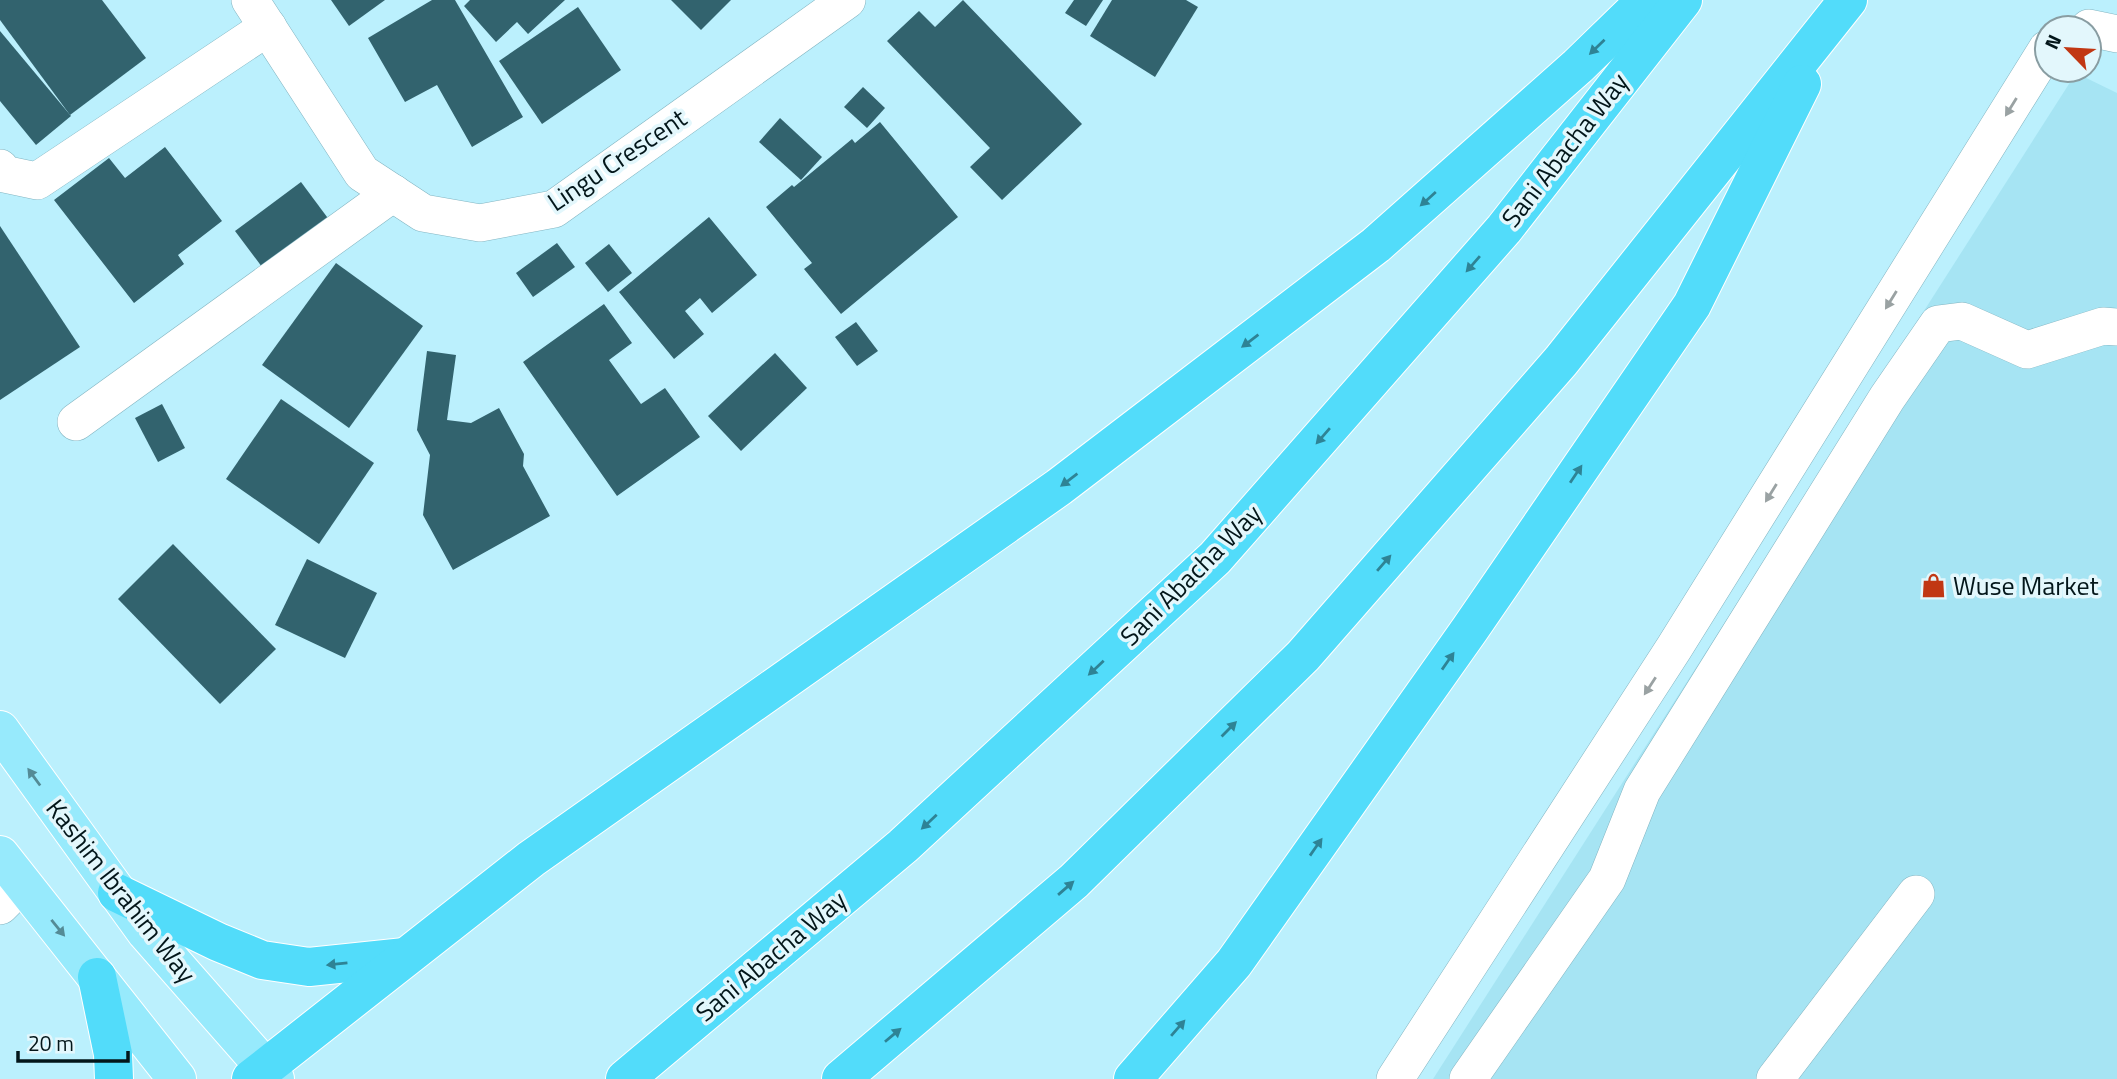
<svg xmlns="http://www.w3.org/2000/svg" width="2117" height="1079" viewBox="0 0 2117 1079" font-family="'Titillium Web',sans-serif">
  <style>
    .built { fill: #a6e4f3 }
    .building { fill: #32636e }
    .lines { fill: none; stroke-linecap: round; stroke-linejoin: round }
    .minor-casing { stroke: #83b5c2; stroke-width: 38 }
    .major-casing { stroke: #fff; stroke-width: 40 }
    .highway-casing { stroke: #fff; stroke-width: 40 }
    .minor { stroke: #fff; stroke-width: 37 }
    .major { stroke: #97eafc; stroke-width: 38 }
    .highway { stroke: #52dcfa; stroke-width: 38 }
    .oneway { fill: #2e8395 }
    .oneway2 { fill: #9aa2a3 }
    .oneway3 { fill: #548b96 }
    .labels { text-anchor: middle; stroke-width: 7; stroke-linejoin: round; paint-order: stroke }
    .street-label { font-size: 26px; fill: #03161a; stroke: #e3f7fc }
    .poi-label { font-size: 26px; fill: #03161a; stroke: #e3f7fc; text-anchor: start }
  </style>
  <rect width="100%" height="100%" fill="#bbf0fd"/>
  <polygon class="built" points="2076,73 2117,93 2117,1079 1433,1079"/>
  <g class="building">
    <polygon points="0,0 102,0 146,58 70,115 0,20"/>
    <polygon points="331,0 385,0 349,26"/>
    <polygon points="432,0 455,0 523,117 472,147 437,85 405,102 368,38"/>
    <polygon points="470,0 565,0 528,34 517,22 496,42 464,6"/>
    <polygon points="671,0 731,0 701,30"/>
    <polygon points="963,0 1082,124 1002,200 970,167 990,148 887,41 919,11 935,27"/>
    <polygon points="1074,0 1103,0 1086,26 1065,13"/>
    <polygon points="1112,0 1186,0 1198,7 1155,77 1090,36"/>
    <polygon points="578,7 621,70 542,124 499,61"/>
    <polygon points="0,31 71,116 36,145 0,101"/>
    <polygon points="863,87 885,108 867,128 844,107"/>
    <polygon points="780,118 822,157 801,180 759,142"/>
    <polygon points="880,122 958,217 841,314 804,269 812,263 766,207 792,185 794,187 852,139 855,143"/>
    <polygon points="165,147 222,221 178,255 184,264 134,303 54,200 109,158 125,178"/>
    <polygon points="301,182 330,221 265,271 235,231"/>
    <polygon points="709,217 757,275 712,313 700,298 685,311 704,334 674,359 619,292"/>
    <polygon points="0,226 80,347 0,400"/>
    <polygon points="557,243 575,267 533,297 516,273"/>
    <polygon points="609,244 632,273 608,292 585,263"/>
    <polygon points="336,263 423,326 349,428 262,365"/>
    <polygon points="604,304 632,343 609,360 641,404 665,388 700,437 617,496 523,362"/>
    <polygon points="856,322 878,351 857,366 835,337"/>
    <polygon points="427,351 456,355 447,420 471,423 499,408 524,454 523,466 550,516 453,570 423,515 430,455 417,430"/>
    <polygon points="775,353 807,388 741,451 708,416"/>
    <polygon points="281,399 374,463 319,544 226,479"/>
    <polygon points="162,404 185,448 158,462 135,418"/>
    <polygon points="173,544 276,649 220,704 118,599"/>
    <polygon points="307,559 377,593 345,658 275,625"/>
  </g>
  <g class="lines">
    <defs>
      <g id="minor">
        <polyline points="250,0 362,173 423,213 480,223 554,209 847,0"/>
        <polyline points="2089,28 2117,34"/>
        <polyline points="0,168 4,174 37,181 268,27"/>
        <polyline points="76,422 393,193"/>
        <polyline points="0,906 22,884"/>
        <polyline points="1395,1079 1674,648 2047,49"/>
        <polyline points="1468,1079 1607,879 1642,791 1887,398 1938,324 1962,321 2027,350 2103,326 2117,327"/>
        <polyline points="1775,1079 1916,894"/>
      </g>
      <g id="major">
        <polyline points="0,730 146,932 275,1079"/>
        <polyline points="0,855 177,1079"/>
      </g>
      <g id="highway">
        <polyline points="117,893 218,942 262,960 309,967 405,957"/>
        <polyline points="97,977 113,1054 114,1079"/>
        <polyline points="251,1079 531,859 1059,487 1376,245 1578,66 1646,0"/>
        <polyline points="625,1079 903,846 1215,558 1504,229 1683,0"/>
        <polyline points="841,1079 1074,881 1303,656 1561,361 1848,0"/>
        <polyline points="1133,1079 1234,963 1470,629 1692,305 1802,84"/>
      </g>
    </defs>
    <use href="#minor" class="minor-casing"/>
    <use href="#major" class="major-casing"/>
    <use href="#highway" class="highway-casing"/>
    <use href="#minor" class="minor"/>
    <use href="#major" class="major"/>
    <use href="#highway" class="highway"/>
  </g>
  <defs><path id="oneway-solid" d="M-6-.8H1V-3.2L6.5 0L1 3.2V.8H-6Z" transform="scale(1.75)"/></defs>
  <g class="oneway">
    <use href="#oneway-solid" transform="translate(1597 47) rotate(136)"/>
    <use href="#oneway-solid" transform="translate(1428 199) rotate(138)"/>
    <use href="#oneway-solid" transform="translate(1473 264) rotate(131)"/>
    <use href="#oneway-solid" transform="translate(1250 341) rotate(143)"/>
    <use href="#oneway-solid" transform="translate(1323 436) rotate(131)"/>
    <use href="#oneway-solid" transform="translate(1576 474) rotate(-56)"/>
    <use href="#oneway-solid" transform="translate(1069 480) rotate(143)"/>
    <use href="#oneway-solid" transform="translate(1384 563) rotate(-49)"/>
    <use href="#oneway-solid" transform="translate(1448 661) rotate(-55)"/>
    <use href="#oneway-solid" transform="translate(1096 668) rotate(137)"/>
    <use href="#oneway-solid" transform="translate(1229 729) rotate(-45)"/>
    <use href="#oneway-solid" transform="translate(929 822) rotate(137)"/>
    <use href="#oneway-solid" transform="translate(1316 847) rotate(-55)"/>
    <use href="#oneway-solid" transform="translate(1066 888) rotate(-41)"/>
    <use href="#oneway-solid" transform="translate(337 964) rotate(174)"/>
    <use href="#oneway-solid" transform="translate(1178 1028) rotate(-49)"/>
    <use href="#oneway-solid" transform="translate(893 1035) rotate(-40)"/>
  </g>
  <g class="oneway2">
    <use href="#oneway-solid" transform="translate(2011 107) rotate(122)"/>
    <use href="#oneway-solid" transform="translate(1891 300) rotate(122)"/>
    <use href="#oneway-solid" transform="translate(1771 493) rotate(122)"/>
    <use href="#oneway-solid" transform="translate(1650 686) rotate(123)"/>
  </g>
  <g class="oneway3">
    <use href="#oneway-solid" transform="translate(34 777) rotate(-126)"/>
    <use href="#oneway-solid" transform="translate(58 928) rotate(51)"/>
  </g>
  <defs>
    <symbol id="shop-bare" viewBox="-9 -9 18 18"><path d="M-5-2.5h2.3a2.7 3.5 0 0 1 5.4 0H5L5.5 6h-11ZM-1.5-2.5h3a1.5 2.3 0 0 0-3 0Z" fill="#c13713" stroke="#e3f7fc" stroke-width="2.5" paint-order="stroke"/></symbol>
  </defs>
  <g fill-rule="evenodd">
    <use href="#shop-bare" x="1916" y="568" width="35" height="35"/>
  </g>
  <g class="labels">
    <g class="street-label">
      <text transform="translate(1565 150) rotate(-52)" y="9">Sani Abacha Way</text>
      <text transform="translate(617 160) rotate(-34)" y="9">Lingu Crescent</text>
      <text transform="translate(1191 575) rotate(-45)" y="9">Sani Abacha Way</text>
      <text transform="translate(121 891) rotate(52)" y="9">Kashim Ibrahim Way</text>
      <text transform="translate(771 956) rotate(-40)" y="9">Sani Abacha Way</text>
    </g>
    <g class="poi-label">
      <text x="1953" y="595">Wuse Market</text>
    </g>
  </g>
  <g transform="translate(2068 49) rotate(295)"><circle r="33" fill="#e3f7fc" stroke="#899da2" stroke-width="2"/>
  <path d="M0-5L12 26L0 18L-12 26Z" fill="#c13713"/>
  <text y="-10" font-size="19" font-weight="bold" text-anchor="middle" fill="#03161a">N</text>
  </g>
  <path d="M18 1051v10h110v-10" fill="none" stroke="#03161a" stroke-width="3.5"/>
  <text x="28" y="1051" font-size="21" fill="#03161a" stroke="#e3f7fc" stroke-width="5" paint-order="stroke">20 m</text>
</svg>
